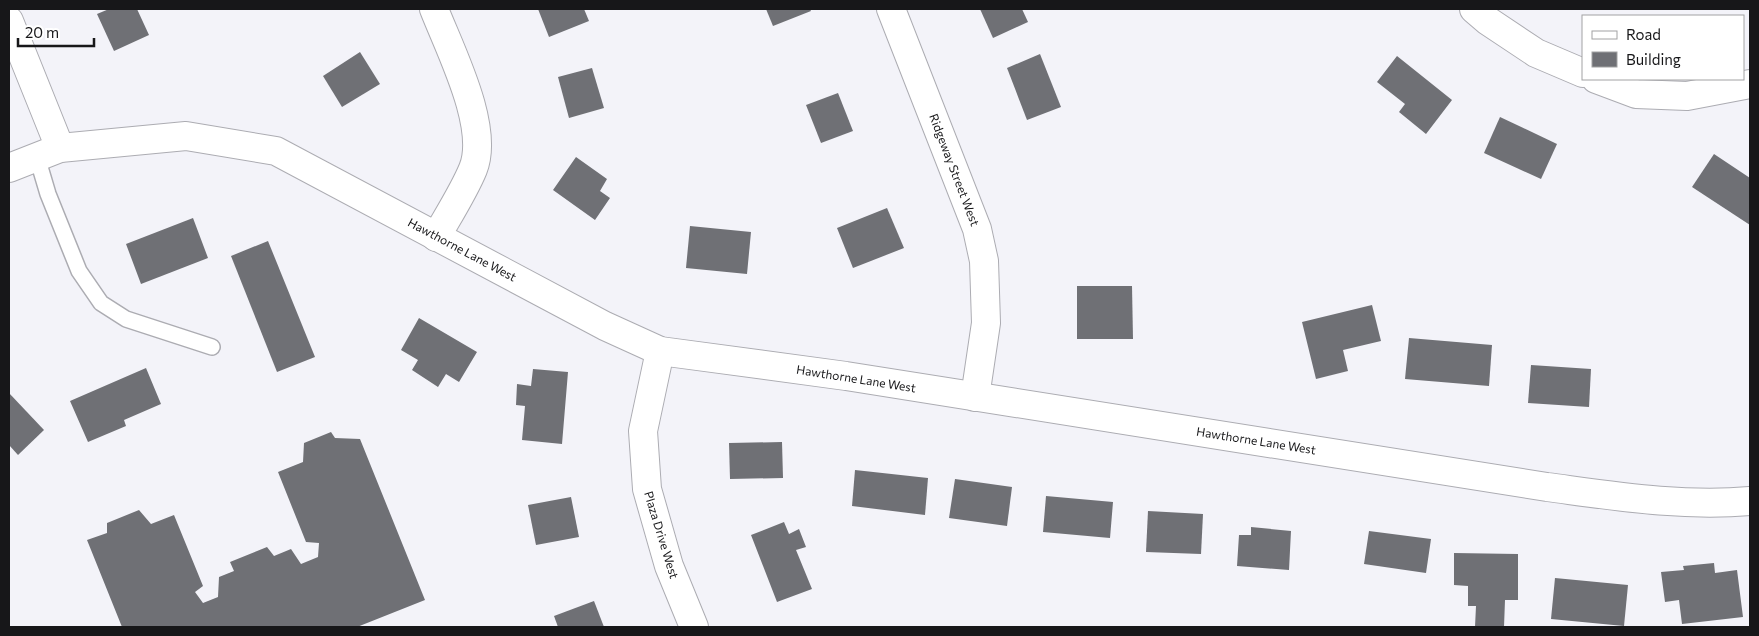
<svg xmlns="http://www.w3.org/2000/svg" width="1759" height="636" viewBox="0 0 1759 636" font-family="Commissioner,sans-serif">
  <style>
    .building { fill: #6f7075 }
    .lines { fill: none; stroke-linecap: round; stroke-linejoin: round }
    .lane-casing { stroke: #acacb2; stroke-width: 18 }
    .street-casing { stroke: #acacb2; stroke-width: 30 }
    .lane { stroke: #fff; stroke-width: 15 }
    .street { stroke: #fff; stroke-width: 28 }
    .labels { text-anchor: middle; stroke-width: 4.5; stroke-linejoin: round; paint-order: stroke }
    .street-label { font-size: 12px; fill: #171719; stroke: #fff }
  </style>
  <rect width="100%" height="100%" fill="#f3f3f9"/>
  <g class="building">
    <polygon points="109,9 137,9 149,35 114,51 97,14"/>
    <polygon points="538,9 584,9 589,21 549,37"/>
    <polygon points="766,9 810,9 811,11 773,26"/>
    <polygon points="980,9 1022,9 1028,22 993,38"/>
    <polygon points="360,52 380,84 342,107 323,76"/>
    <polygon points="1040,54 1061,107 1027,120 1007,68"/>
    <polygon points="1397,56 1452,100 1426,134 1399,112 1405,104 1377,82"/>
    <polygon points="592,68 604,108 569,118 558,77"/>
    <polygon points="838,93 853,131 821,143 806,105"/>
    <polygon points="1500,117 1557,144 1541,179 1484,153"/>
    <polygon points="1714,154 1750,178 1750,225 1692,187"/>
    <polygon points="576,157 607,179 600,191 610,198 595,220 553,190"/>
    <polygon points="887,208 904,248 853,268 837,228"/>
    <polygon points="193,218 208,258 141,284 126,244"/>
    <polygon points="690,226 751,232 747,274 686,268"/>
    <polygon points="268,241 315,357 277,372 231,256"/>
    <polygon points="1077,286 1132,286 1133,339 1077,339"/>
    <polygon points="1372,305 1381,341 1343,350 1348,371 1316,379 1302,322"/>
    <polygon points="419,318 477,352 459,382 446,374 438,387 412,370 418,360 401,350"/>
    <polygon points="1409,338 1492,345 1489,386 1405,379"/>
    <polygon points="1531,365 1591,369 1589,407 1528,403"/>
    <polygon points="146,368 161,404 124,420 126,426 88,442 70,401"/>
    <polygon points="533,369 568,372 562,444 522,440 525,406 516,405 517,384 531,386"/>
    <polygon points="9,393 44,430 18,455 9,445"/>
    <polygon points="331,432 335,438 360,439 425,600 357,627 122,627 87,540 107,533 107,523 139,510 151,524 174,515 203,586 195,592 203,603 218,597 219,577 234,571 230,562 267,547 274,556 291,549 301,564 318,557 319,543 306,542 278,472 303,462 304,443"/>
    <polygon points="782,442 783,478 730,479 729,443"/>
    <polygon points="855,470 928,478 925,515 852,506"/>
    <polygon points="955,479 1012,487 1007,526 949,518"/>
    <polygon points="1046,496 1113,502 1110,538 1043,532"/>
    <polygon points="571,497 579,537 536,545 528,505"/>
    <polygon points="1148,511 1203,514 1201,554 1146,552"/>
    <polygon points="784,522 789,534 799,529 806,547 796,550 812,589 777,602 751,535"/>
    <polygon points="1251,527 1291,531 1289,570 1237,566 1239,535 1251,535"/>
    <polygon points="1369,531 1431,539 1426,573 1364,564"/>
    <polygon points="1454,553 1518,554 1518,600 1505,600 1504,627 1475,627 1476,606 1468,606 1468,586 1454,585"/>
    <polygon points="1714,563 1715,573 1737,570 1743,617 1682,624 1679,600 1665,602 1661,572 1684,570 1683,566"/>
    <polygon points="1555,578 1628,585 1624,626 1551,619"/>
    <polygon points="594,601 604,627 558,627 554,616"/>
  </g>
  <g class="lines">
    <defs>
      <polyline id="lane" points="37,157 48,194 79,271 101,303 126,319 212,347"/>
      <g id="street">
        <path d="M 434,9 C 450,50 490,127 473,169 C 464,191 448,216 436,237"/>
        <polyline points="891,9 977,229 984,261 986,323 975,397"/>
        <polyline points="1474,9 1488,21 1536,53 1583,73"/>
        <polyline points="9,21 60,148"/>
        <polyline points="1596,79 1636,94 1687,96 1750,84"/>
        <path d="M 9,168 L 60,148 L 186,136 L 276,151 L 605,326 L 660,351 L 846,376 L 1547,487 C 1615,496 1682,507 1750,501"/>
        <polyline points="660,351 643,431 647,489 669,566 694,627"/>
      </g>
    </defs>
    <use href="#lane" class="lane-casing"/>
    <use href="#street" class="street-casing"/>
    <use href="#lane" class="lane"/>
    <use href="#street" class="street"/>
  </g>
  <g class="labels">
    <g class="street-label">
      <text transform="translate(954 170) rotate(69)" y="4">Ridgeway Street West</text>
      <text transform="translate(462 250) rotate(28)" y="4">Hawthorne Lane West</text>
      <text transform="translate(856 379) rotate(9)" y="4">Hawthorne Lane West</text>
      <text transform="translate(1256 441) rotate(9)" y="4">Hawthorne Lane West</text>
      <text transform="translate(661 535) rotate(73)" y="4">Plaza Drive West</text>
    </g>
  </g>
  <rect width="1759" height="636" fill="none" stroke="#171719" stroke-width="20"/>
  <rect x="1582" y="15" width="162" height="65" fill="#ffffff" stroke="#a2a2a3"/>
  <rect x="1592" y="31" width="25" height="8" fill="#ffffff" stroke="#a2a2a3"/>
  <text x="1626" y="40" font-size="15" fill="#171719">Road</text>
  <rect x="1592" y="52" width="25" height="15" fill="#6f7075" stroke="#a2a2a3"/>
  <text x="1626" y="65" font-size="15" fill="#171719">Building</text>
  <path d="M18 38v8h76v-8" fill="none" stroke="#171719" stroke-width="2.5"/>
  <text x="25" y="38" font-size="15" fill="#171719" stroke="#ffffff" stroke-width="4" paint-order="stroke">20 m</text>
</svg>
